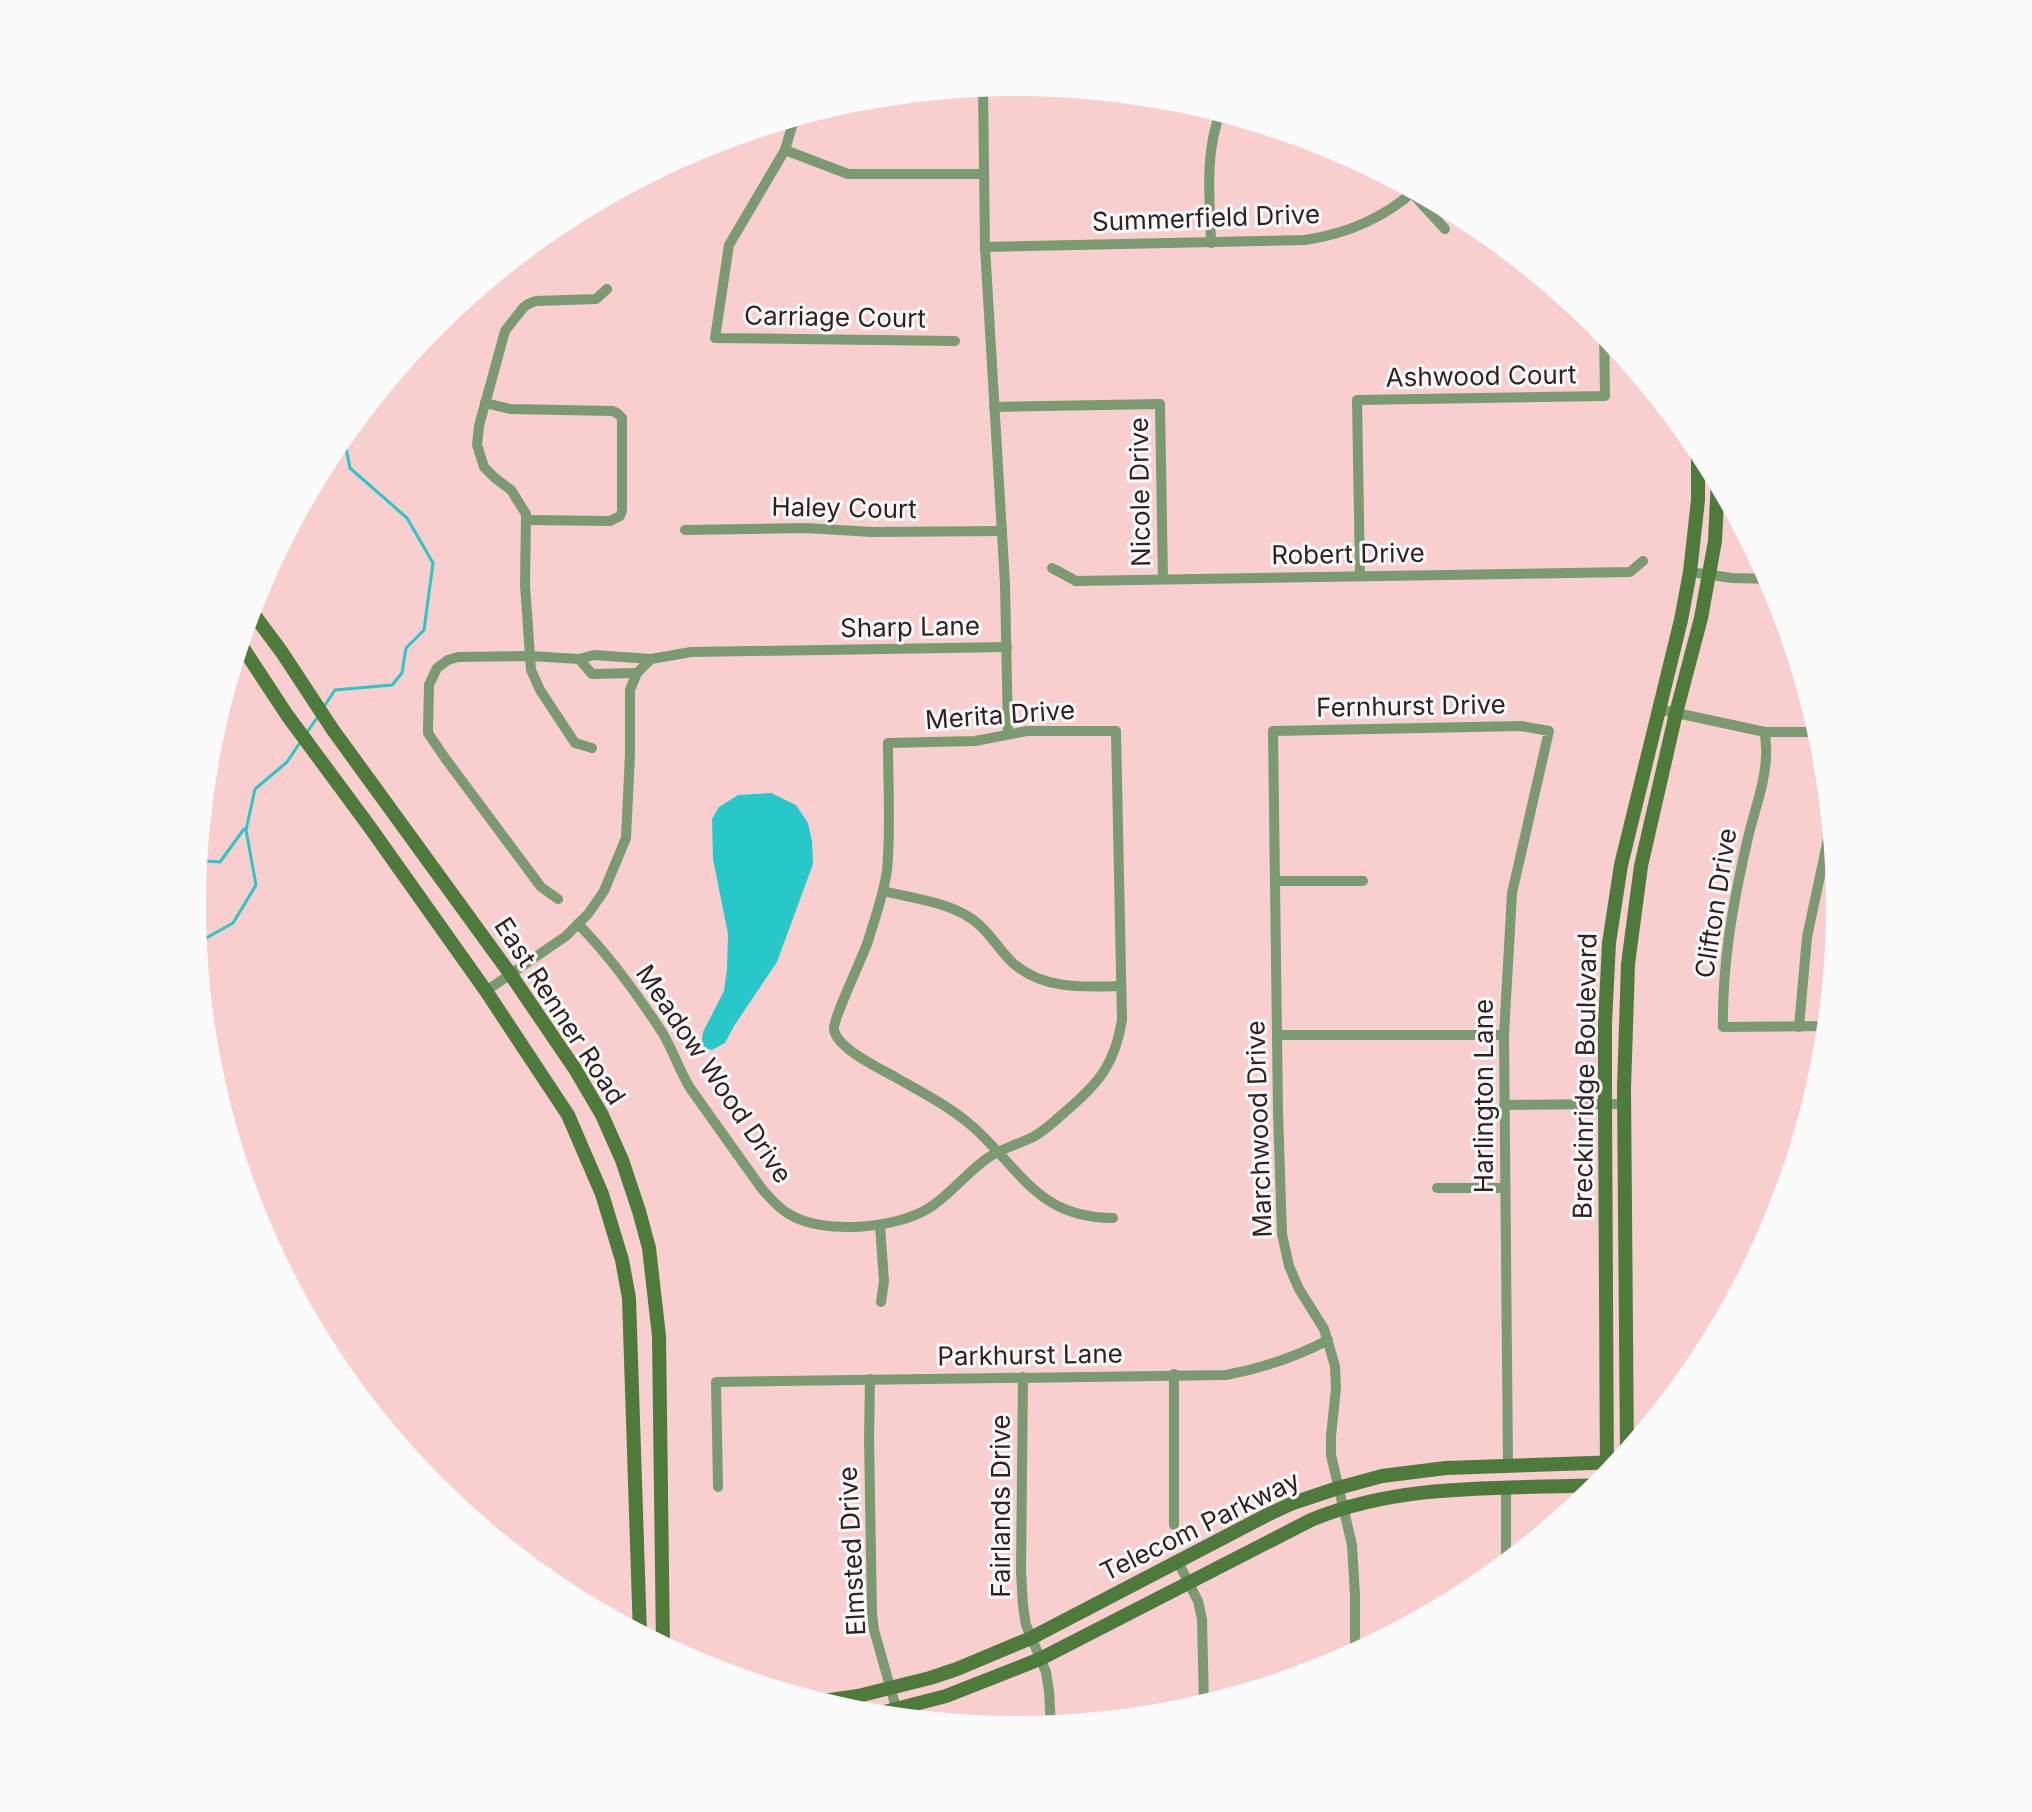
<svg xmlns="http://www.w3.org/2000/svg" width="2032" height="1812" viewBox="0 0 2032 1812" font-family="Inter,sans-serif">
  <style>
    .water { fill: #27c7ca }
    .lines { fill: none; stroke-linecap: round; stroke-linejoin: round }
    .stream { stroke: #27c7ca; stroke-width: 3 }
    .street { stroke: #7c9a71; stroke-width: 10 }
    .secondary { stroke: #4e7a3c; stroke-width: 14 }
    .labels { text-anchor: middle; stroke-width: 6; stroke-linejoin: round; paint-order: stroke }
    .street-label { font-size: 26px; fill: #321f20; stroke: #fbfbfb }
  </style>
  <rect width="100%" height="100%" fill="#f9cecf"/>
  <polygon class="water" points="771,793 796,805 808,823 812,841 813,864 777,962 734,1026 725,1043 712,1050 701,1047 703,1032 724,991 727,969 728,934 713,859 712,819 719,807 738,795"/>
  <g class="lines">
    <g class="stream">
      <polyline points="323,708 335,690 392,685 402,673 406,648 424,630 433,563 407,518 350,468 343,433"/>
      <polyline points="305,735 317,718"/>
      <polyline points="197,852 206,861 220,862 244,829"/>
      <polyline points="196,949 199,942 233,923 256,885 246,830 255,789 287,762 301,741"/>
    </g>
    <g class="street">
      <polyline points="983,85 985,247 1005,584 1008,734"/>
      <polyline points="795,116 785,150 729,245 715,338 955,341"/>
      <polyline points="785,150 848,174 983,174"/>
      <polyline points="1412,193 1445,229"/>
      <path d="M 1211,243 C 1210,199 1204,153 1221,111"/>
      <path d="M 985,247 L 1305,240 C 1346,234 1384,218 1415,190"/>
      <polyline points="485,403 510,409 612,411 617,413 622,418 622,511 620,516 610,521 526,520"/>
      <polyline points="994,407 1160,404 1163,579"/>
      <polyline points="685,530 806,528 872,532 1002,531"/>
      <polyline points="1052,568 1076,581 1630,572 1643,561"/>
      <polyline points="1690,572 1732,578 1771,579"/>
      <polyline points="1360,576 1357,400 1605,396 1604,330"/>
      <polyline points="579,659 592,674 637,673"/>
      <polyline points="1658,709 1765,732 1820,732"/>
      <path d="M 1765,732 C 1765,740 1767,749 1766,757 C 1765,785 1753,814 1747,842 C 1733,903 1722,964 1723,1027 L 1828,1026"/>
      <polyline points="592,748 575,743 540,690 531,670 525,585 526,514 511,490 495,478 484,467 477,445 479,426 505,331 523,308 528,304 536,301 596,299 607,289"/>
      <polyline points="1275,881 1363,881"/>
      <path d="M 883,891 C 912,898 947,902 972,919 C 989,930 999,951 1014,964 C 1045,990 1084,987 1121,986"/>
      <polyline points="558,899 541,887 445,758 428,733 429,685 437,668 448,660 458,657 530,656 579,659 594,655 651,659"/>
      <path d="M 578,924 C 608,954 639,997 662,1032 C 673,1050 679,1070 690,1088 L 762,1189 C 770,1198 778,1208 789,1214 C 822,1235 896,1229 929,1208 C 951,1194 967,1172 989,1157 C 1003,1148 1019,1144 1033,1137 C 1046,1130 1056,1120 1066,1111 C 1099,1083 1115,1064 1122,1020 L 1116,731 L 1027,731 L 975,741 L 888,743 C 888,785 891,829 887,870 C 884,894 875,918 868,941 C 863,957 832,1020 834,1030 C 838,1049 879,1068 895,1077 C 921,1092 949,1106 972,1126 C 1021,1169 1037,1218 1113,1218"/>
      <polyline points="486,991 566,936 588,914 604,891 626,838 630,754 630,690 637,673 651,659 691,652 1007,647"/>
      <polyline points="1799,1027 1807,937 1832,820"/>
      <polyline points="1277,1035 1504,1035"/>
      <polyline points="1504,1105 1624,1104"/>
      <polyline points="1437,1188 1505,1188"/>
      <polyline points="880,1226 884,1281 881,1302"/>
      <polyline points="1023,1377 1021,1571 1023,1606 1026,1625 1046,1672 1049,1691 1051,1727"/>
      <polyline points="870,1379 869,1438 872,1613 874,1630 899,1718"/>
      <path d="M 718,1487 L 716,1382 L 1226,1375 C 1263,1368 1294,1358 1328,1340"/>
      <polyline points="1506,1489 1506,1565"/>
      <polyline points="1174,1525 1174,1374"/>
      <polyline points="1178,1562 1198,1601 1202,1619 1204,1706"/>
      <polyline points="1355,1655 1355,1595 1352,1545 1331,1455 1331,1436 1336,1388 1335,1366 1324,1329 1299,1289 1289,1266 1282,1234 1278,1112 1273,731 1521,726 1549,731 1512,893 1504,1035 1508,1466"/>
    </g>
    <g class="secondary">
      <polyline points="249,608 281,651 333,730 511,975 575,1069 602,1115 622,1160 639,1211 649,1248 659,1336 663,1647"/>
      <polyline points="239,642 287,715 369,826 486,991 568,1115 602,1194 622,1260 629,1298 640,1635"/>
      <polyline points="1627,1454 1624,1088 1628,964 1641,866 1676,713 1701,618 1715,541 1718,479"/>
      <polyline points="1607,1479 1605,1104 1605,1023 1609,943 1621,865 1681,620 1690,572 1698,500 1698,444"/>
      <polyline points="816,1702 858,1696 930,1678 957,1669 1031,1638 1267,1515 1293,1503 1338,1488 1382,1476 1446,1468 1621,1462"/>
      <path d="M 869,1716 L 946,1696 L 1040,1659 L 1311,1520 C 1402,1482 1505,1489 1601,1485"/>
    </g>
  </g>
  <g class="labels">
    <g class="street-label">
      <text transform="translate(1206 218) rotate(-2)" y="9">Summerfield Drive</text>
      <text transform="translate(835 317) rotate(1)" y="9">Carriage Court</text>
      <text transform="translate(1481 376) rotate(-1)" y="9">Ashwood Court</text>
      <text transform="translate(1140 492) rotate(-91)" y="9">Nicole Drive</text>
      <text transform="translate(844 508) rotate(1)" y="9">Haley Court</text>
      <text transform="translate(1348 554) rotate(-1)" y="9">Robert Drive</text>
      <text transform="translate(910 627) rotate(-1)" y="9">Sharp Lane</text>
      <text transform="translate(1411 706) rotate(-1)" y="9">Fernhurst Drive</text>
      <text transform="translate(1000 715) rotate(-4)" y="9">Merita Drive</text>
      <text transform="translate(1716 903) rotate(-81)" y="9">Clifton Drive</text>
      <text transform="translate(560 1011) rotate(57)" y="9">East Renner Road</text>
      <text transform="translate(714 1074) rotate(56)" y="9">Meadow Wood Drive</text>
      <text transform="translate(1585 1076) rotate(-89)" y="9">Breckinridge Boulevard</text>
      <text transform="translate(1484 1096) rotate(-90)" y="9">Harlington Lane</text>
      <text transform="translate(1259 1129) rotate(-92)" y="9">Marchwood Drive</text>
      <text transform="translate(1030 1355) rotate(-1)" y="9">Parkhurst Lane</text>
      <text transform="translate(1001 1506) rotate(-90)" y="9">Fairlands Drive</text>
      <text transform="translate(1200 1526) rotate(-26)" y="9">Telecom Parkway</text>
      <text transform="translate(852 1551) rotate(-93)" y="9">Elmsted Drive</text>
    </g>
  </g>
  <path d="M0 0H2032V1812H0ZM206 906a810 810 0 1 1 1620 0a810 810 0 1 1-1620 0Z" fill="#fbfbfb" fill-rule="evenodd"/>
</svg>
